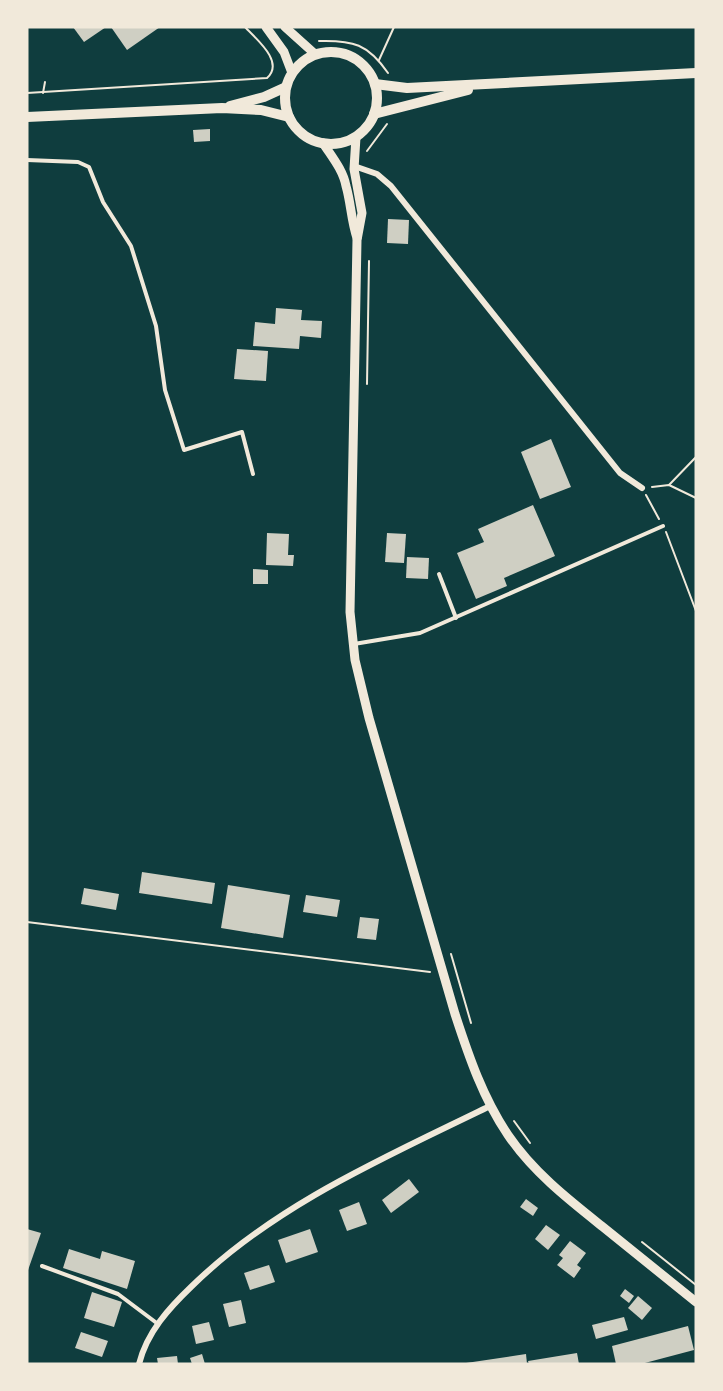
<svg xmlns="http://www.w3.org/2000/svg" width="723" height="1391" viewBox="0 0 723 1391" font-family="'Times New Roman',serif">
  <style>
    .building { fill: #cfcfc3 }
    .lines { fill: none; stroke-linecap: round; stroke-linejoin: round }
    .path { stroke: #f1e9da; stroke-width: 2 }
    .service { stroke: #f1e9da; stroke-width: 4 }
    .minor { stroke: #f1e9da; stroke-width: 6 }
    .secondary { stroke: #f1e9da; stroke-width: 9 }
    .primary { stroke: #f1e9da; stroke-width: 10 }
  </style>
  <rect width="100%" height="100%" fill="#0f3d3e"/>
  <g class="building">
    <polygon points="73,27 106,27 84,42"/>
    <polygon points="111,27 160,27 127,50"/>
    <polygon points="210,129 210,141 194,142 193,130"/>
    <polygon points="388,219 409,220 408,244 387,243"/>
    <polygon points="276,308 302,310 301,320 322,321 321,338 300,336 299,349 253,346 255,322 275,324"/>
    <polygon points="237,349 268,351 266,381 234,379"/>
    <polygon points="551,439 571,487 540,499 521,452"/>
    <polygon points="533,505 555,556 504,578 507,586 476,599 457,553 484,542 478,529"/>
    <polygon points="267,533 289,534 288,555 294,555 293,566 266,565"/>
    <polygon points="387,533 406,534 404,563 385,562"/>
    <polygon points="407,557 429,558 428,579 406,578"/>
    <polygon points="253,569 268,570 268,584 253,584"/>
    <polygon points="142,872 215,883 212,904 139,893"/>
    <polygon points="228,885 290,895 283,938 221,928"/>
    <polygon points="84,888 119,894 116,910 81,904"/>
    <polygon points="306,895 340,900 337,917 303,912"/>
    <polygon points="360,917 379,919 376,940 357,938"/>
    <polygon points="409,1179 419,1192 391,1213 382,1200"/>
    <polygon points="526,1199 538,1208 533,1216 520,1207"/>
    <polygon points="359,1202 367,1224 347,1231 339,1210"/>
    <polygon points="546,1225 560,1235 548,1250 535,1239"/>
    <polygon points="27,1229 41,1233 27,1273"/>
    <polygon points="310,1229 318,1252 286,1263 278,1240"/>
    <polygon points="570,1241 586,1253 577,1265 581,1268 574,1278 557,1265 563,1258 559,1255"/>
    <polygon points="69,1249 100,1259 102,1251 135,1261 127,1289 63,1268"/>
    <polygon points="269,1265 275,1282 250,1290 244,1273"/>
    <polygon points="625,1289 634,1296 629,1303 620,1296"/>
    <polygon points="92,1292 122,1302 114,1327 84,1318"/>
    <polygon points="638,1296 652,1308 642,1320 628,1308"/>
    <polygon points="241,1300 246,1323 229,1327 223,1304"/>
    <polygon points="624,1317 628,1330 596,1339 592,1325"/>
    <polygon points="209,1322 214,1340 196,1344 192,1326"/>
    <polygon points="688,1326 694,1350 641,1364 616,1364 612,1346"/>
    <polygon points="81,1332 108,1341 102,1357 75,1348"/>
    <polygon points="577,1353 579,1364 529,1364 528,1361"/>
    <polygon points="202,1354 205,1364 192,1364 190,1358"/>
    <polygon points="526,1354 527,1364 466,1364 466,1363"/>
    <polygon points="177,1356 178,1364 158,1364 157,1358"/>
  </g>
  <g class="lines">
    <g class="path">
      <path d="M 319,41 C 353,40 368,44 388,73"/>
      <polyline points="379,60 394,27"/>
      <path d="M 27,93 L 267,78 C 285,62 256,39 245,27"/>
      <polyline points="43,93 45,82"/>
      <polyline points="367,151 387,124"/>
      <polyline points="367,384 369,261"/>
      <polyline points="669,485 696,457"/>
      <polyline points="652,487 669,485 696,498"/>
      <polyline points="646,495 659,519"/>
      <polyline points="666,532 696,611"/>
      <polyline points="27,922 430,972"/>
      <polyline points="451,954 471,1023"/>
      <polyline points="514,1121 530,1143"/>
      <polyline points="642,1242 696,1285"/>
    </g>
    <g class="service">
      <polyline points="27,160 78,162 89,167 103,202 131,246 156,326 165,390 184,450 242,432 253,474"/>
      <polyline points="439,574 456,618"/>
      <polyline points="354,644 420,633 663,526"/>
      <polyline points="42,1266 118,1294 158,1324"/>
    </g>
    <g class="minor">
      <polyline points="354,166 377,174 391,186 620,473 642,488"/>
      <path d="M 139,1364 C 147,1332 169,1308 192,1286 C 276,1204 386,1157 490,1106"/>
    </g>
    <g class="secondary">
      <polyline points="266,27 284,52 292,73"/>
      <polyline points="285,27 315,54"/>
      <path d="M 356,137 L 354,169 L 362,213 L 357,240 L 350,612 L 355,660 L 369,718 L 455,1014 C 469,1057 483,1098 508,1135 C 533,1172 569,1200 603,1227 C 634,1252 665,1277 696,1302"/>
      <path d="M 323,143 C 332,157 343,170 346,186 C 351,203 351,220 357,238"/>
    </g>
    <g class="primary">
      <circle cx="331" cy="98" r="46"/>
      <polyline points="375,84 407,88 696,73"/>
      <polyline points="230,106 264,97 286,87"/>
      <polyline points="374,114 468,90"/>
      <polyline points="27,117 222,108 261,110 289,117"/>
    </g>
  </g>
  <rect width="723" height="1391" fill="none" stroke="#f1e9da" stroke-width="57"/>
</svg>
